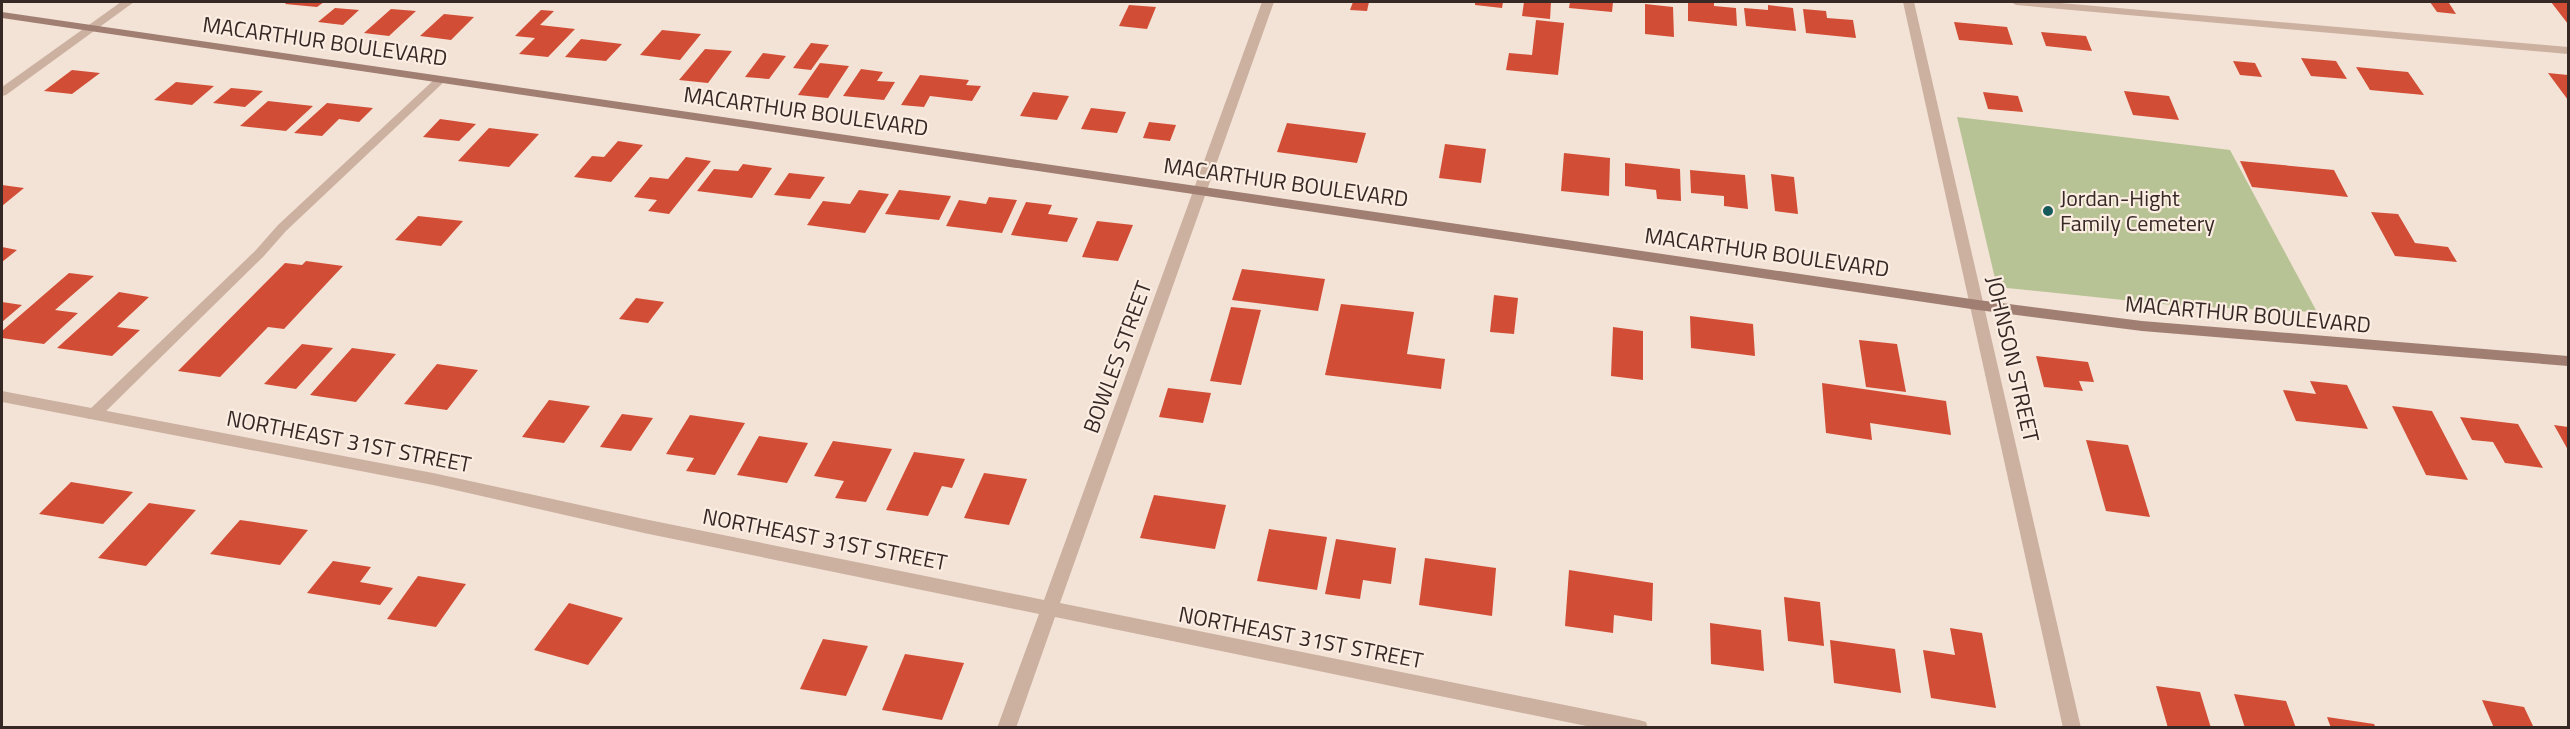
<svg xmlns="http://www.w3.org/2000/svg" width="2570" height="729" viewBox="0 0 2570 729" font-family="'Titillium Web',sans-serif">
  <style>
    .green { fill: #b8c395 }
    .building { fill: #d24d35 }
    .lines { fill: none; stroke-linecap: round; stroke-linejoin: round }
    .service { fill: #ccb1a1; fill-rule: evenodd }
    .minor { fill: #ccb1a1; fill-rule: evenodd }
    .secondary { fill: #a07f72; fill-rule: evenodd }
    .poi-dot { fill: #165b59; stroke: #fbede2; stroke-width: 2 }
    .labels { text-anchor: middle; stroke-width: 4.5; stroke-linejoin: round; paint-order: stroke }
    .street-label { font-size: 22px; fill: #362825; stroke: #fbede2 }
    .poi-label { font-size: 22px; fill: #362825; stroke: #fbede2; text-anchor: start }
  </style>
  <rect width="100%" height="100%" fill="#f3e3d6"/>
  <polygon class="green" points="1957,117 2230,150 2317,312 2181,306 1997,287"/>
  <g class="building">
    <polygon points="287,2 324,2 317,7 285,4"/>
    <polygon points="1353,2 1369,2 1367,11 1350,10"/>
    <polygon points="1475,2 1503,2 1502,8 1475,5"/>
    <polygon points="1524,2 1551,2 1550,19 1522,16"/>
    <polygon points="1570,2 1613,2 1612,12 1569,8"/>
    <polygon points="1688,2 1714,2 1714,6 1736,8 1737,26 1688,21"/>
    <polygon points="2430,2 2449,3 2456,14 2437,12"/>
    <polygon points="2551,2 2568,3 2568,24"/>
    <polygon points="1645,4 1673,7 1674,37 1645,34"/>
    <polygon points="1129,5 1156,7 1147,29 1119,26"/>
    <polygon points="1768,5 1793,8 1796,31 1746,26 1744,8 1768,10"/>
    <polygon points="335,8 359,10 343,25 318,22"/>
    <polygon points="391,9 416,11 389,36 364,33"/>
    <polygon points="1803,9 1826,11 1827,18 1853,20 1856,38 1806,33"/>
    <polygon points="541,10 554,11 540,25 575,29 548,57 519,54 535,38 515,36"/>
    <polygon points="444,14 474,17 451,40 420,36"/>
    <polygon points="1536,20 1564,23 1558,75 1506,70 1509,53 1532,55"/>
    <polygon points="1954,22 2007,27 2013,45 1959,40"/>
    <polygon points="662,30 701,34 680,60 640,55"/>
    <polygon points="2041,32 2086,36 2092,51 2046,46"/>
    <polygon points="581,39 622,44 606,61 565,57"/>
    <polygon points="811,43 829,45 811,70 793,68"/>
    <polygon points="705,49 732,51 708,83 679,80"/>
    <polygon points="763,53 786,56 769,79 745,77"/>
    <polygon points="2301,58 2336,61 2347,79 2311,76"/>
    <polygon points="2233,61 2255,63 2262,77 2240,75"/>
    <polygon points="820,63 849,66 828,98 798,95"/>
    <polygon points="2356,67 2408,72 2424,95 2370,90"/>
    <polygon points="861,69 883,72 877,81 895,82 884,100 843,96"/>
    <polygon points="72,70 100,73 72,94 44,91"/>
    <polygon points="2548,73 2568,75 2568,100"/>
    <polygon points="920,75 969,80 966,85 981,86 972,101 930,96 924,107 901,105"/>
    <polygon points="176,82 214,86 192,105 154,100"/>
    <polygon points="231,88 263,91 245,107 213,103"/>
    <polygon points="2124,91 2169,96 2179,120 2133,115"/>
    <polygon points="1033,92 1069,96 1057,120 1020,116"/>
    <polygon points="1983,92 2018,96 2023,112 1988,109"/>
    <polygon points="268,101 313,106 286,131 240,126"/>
    <polygon points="327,103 373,108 359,122 339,119 322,136 294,133"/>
    <polygon points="1091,108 1126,112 1117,133 1081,129"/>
    <polygon points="440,119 476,124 459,141 423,137"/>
    <polygon points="1149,122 1176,125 1170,141 1143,138"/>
    <polygon points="1287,123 1366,133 1357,163 1277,152"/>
    <polygon points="489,128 539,134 509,167 458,161"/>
    <polygon points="618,141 643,145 611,182 574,177 592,156 604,157"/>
    <polygon points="1445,144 1486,149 1481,183 1439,178"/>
    <polygon points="1564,153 1610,158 1609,196 1561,191"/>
    <polygon points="686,157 711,161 669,214 648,211 657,200 634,197 650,177 668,179"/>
    <polygon points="2240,161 2334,170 2348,197 2252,187"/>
    <polygon points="1625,163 1680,169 1681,201 1657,199 1656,190 1625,186"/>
    <polygon points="743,164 772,168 752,198 697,191 714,169 738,171"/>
    <polygon points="1690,170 1745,175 1748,209 1724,206 1724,196 1691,193"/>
    <polygon points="789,173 825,177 810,199 774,195"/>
    <polygon points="1771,174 1794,177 1798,214 1775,211"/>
    <polygon points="2,185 24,188 2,206"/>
    <polygon points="859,190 889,194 865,233 807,225 823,201 850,204"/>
    <polygon points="899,190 951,196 939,220 885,214"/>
    <polygon points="989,197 1017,200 1002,233 946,226 959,200 986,204"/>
    <polygon points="1026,202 1052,205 1048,214 1078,218 1067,242 1011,235"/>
    <polygon points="2371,212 2398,214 2415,243 2448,247 2457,262 2395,256"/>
    <polygon points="418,216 463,221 441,246 395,240"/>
    <polygon points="1097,221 1133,225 1118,261 1082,257"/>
    <polygon points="2,247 17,250 2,262"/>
    <polygon points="306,261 343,266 284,329 268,327 220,377 178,371 285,263 302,265"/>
    <polygon points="1242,269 1325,279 1318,311 1232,300"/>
    <polygon points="69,273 94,276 55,310 78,313 44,344 2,338 2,331"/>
    <polygon points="119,292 149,297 117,327 140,330 112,356 57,348"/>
    <polygon points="1494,295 1518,298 1514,334 1490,332"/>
    <polygon points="636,298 664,302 648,323 619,319"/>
    <polygon points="2,302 22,305 2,322"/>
    <polygon points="1341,304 1414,312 1407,354 1445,359 1441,389 1325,375"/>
    <polygon points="1231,307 1261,310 1241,385 1210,381"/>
    <polygon points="1690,316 1753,324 1755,356 1691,348"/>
    <polygon points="1613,327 1643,331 1643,380 1611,376"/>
    <polygon points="1859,340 1897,344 1906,392 1866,387"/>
    <polygon points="302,344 333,348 296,389 264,384"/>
    <polygon points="352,348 396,354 356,402 310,395"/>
    <polygon points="2036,356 2088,362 2094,382 2079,381 2083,391 2044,387"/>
    <polygon points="437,364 478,370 447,410 404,404"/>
    <polygon points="2310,381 2347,385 2368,429 2296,421 2283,390 2316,394"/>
    <polygon points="1822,383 1946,401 1951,435 1870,423 1872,440 1826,433"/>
    <polygon points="1168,388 1211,393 1203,423 1159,417"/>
    <polygon points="549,400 590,406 564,443 522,437"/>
    <polygon points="2392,406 2432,411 2468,480 2426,475"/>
    <polygon points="622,414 653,418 631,451 600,447"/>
    <polygon points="690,415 745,423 715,475 686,471 694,458 666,454"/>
    <polygon points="2460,417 2518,424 2543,468 2505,463 2493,442 2472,440"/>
    <polygon points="2554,425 2568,427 2568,450"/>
    <polygon points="759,436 808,443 787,483 737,475"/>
    <polygon points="2086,440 2128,445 2150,517 2106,511"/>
    <polygon points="833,441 892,449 866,502 835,498 844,481 814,476"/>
    <polygon points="914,452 965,459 952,488 942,486 928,516 886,510"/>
    <polygon points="984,473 1027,479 1009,525 964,518"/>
    <polygon points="71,482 133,492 103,524 39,514"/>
    <polygon points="1154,495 1226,505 1215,549 1140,538"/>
    <polygon points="149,503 196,510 146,566 98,558"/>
    <polygon points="240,520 308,530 280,565 210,554"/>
    <polygon points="1269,529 1327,537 1317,590 1257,581"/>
    <polygon points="1336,539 1396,548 1391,584 1363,580 1360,599 1325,594"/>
    <polygon points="1425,558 1496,568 1492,616 1419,605"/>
    <polygon points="333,561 371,567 360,582 393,588 380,605 307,593"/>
    <polygon points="1569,570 1653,583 1652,621 1614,615 1613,633 1565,626"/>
    <polygon points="418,576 466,584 436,627 387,619"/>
    <polygon points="1784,597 1820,602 1824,646 1788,641"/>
    <polygon points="569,603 623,618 588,665 534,650"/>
    <polygon points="1710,623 1761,630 1764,671 1711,664"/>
    <polygon points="1950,628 1982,633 1996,708 1931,698 1923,650 1955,655"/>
    <polygon points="823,639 868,646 846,696 800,689"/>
    <polygon points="1830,640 1895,649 1901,693 1834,683"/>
    <polygon points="905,654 964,663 942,720 882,710"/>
    <polygon points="2156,686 2200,692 2211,728 2168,728"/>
    <polygon points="2234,694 2286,701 2296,728 2245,728"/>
    <polygon points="2482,700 2524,707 2534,728 2494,728"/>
    <polygon points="2327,717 2374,724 2376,728 2331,728"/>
  </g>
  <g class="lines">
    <polygon class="service" points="441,76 446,79 445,81 286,231 263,257 98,419 88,419 86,415 88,411 255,251 278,225 437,77"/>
    <g class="minor">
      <polygon points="121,2 134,2 6,95 2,96 2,87"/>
      <polygon points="1262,2 1274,2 1060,603 1639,720 1646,722 1648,728 1596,728 1055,617 1016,728 997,728 1039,614 644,533 433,485 2,402 2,391 433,473 644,519 1044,600"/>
      <polygon points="1903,2 1914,2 2081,728 2063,728"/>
      <polygon points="2011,2 2049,2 2568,47 2568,54 2016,5"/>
    </g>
    <polygon class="secondary" points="2,12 1978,300 2142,321 2568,356 2568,366 2142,331 1978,310 2,18"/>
  </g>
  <circle class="poi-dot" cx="2048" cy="211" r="6"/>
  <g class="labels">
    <g class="street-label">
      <text transform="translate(325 41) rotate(8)" y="8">MACARTHUR BOULEVARD</text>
      <text transform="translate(806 111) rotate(8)" y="8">MACARTHUR BOULEVARD</text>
      <text transform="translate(1286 182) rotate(8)" y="8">MACARTHUR BOULEVARD</text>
      <text transform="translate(1767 252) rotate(8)" y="8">MACARTHUR BOULEVARD</text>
      <text transform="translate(2248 314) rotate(5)" y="8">MACARTHUR BOULEVARD</text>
      <text transform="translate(1117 357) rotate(-70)" y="8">BOWLES STREET</text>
      <text transform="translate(2013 359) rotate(77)" y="8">JOHNSON STREET</text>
      <text transform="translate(349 441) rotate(11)" y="8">NORTHEAST 31ST STREET</text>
      <text transform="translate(825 539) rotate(11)" y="8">NORTHEAST 31ST STREET</text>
      <text transform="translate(1301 637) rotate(11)" y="8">NORTHEAST 31ST STREET</text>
    </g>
    <g class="poi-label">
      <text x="2060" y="206">Jordan-Hight<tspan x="2060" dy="25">Family Cemetery</tspan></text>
    </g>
  </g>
  <rect width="2570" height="729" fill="none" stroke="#362825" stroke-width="6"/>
</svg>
